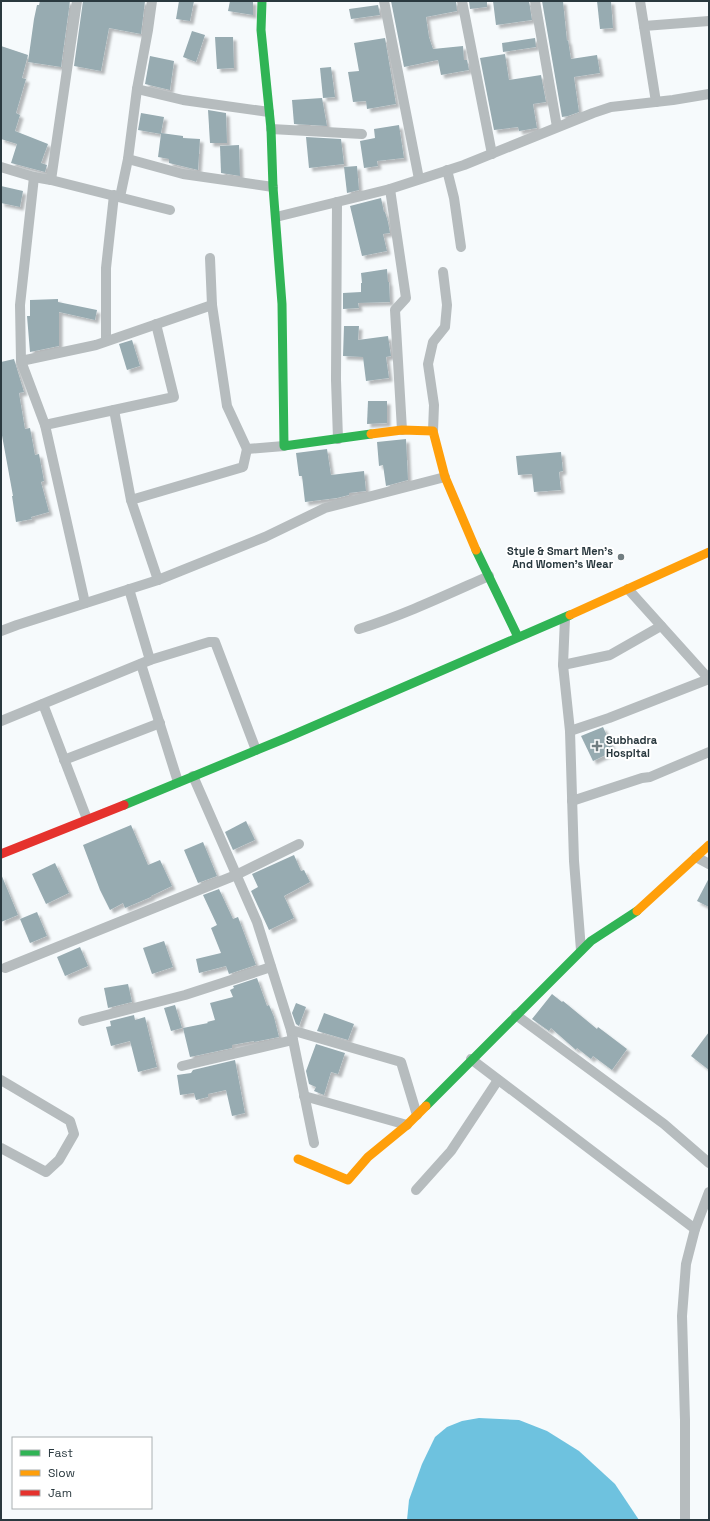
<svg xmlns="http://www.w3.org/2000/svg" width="710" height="1521" viewBox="0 0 710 1521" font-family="'Space Grotesk',sans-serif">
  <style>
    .water { fill: #6ec2df }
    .building { fill: #97abb1; filter: url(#shadow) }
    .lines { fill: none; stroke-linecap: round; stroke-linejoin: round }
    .street { stroke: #b6bcbe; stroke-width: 10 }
    .fast { stroke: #30b455; stroke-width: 9 }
    .slow { stroke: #ff9f0a; stroke-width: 9 }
    .jam { stroke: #e5322d; stroke-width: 9 }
    .poi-dot { fill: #717d81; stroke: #fff; stroke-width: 1.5 }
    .labels { text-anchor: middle; stroke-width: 4; stroke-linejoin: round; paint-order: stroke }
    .poi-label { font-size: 11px; font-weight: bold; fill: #2a393f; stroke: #fff; text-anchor: end }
  </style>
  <defs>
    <filter id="shadow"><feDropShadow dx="3.5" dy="3.5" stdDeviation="1" flood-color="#0004"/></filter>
  </defs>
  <rect width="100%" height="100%" fill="#f6fafc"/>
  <polygon class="water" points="479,1418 519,1420 547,1431 579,1451 615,1484 639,1520 407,1520 409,1500 422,1464 435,1437 447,1427 462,1421"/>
  <g class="building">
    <polygon points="40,1 70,1 61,67 28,62 34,19 37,5 39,5"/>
    <polygon points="83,1 145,1 141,34 109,28 101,71 74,66"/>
    <polygon points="179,1 194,1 190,21 176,19"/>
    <polygon points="230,1 253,1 253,15 228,11"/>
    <polygon points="391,1 456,1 457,11 426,17 429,37 433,49 463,46 464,60 467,60 469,70 441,75 438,60 404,67"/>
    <polygon points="469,1 487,1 487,7 470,9"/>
    <polygon points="493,1 529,1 532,20 496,25"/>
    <polygon points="542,1 563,1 567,41 568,40 571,59 597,55 600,73 574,77 579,112 568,116 562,117"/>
    <polygon points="597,1 611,1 613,28 600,29"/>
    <polygon points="378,5 380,15 351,19 349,9"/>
    <polygon points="192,31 205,35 196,62 183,57"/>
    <polygon points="215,37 233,37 234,68 217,69"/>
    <polygon points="385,38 396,104 367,109 366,101 353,102 348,72 359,71 354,43"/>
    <polygon points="535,38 536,47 503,52 502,43"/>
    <polygon points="1,46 28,55 22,78 26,79 16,113 20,115 15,131 48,144 41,163 47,165 45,172 11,163 17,144 1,139"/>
    <polygon points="505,54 509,80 541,75 546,102 533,104 537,128 519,131 518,127 494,130 480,58"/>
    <polygon points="150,56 174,61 170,90 145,84"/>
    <polygon points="331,67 335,97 323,98 320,68"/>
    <polygon points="322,98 327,126 294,124 292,100"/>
    <polygon points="208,110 226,113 227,143 210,143"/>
    <polygon points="141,113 164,117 161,133 183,136 183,138 200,139 198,170 169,163 169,159 158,157 161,134 138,130"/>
    <polygon points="399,125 404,158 377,161 378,166 364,168 360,141 375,138 374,129"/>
    <polygon points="306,137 341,139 344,164 309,168"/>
    <polygon points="239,145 240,176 221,173 220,146"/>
    <polygon points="357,166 359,190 347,193 344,167"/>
    <polygon points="1,186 23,191 20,207 1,203"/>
    <polygon points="381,198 384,212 385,212 388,222 390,233 383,234 387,251 362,256 350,206"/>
    <polygon points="387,269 388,282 389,282 390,302 358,303 359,308 343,309 343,293 361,292 361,283 362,283 361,273"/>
    <polygon points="58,299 58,302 97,310 95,320 59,312 59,346 30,352 27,316 30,316 30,300"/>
    <polygon points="344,326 359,326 358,340 388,336 391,356 386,357 389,378 366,381 363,357 343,356"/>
    <polygon points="132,340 140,366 127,370 119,344"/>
    <polygon points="14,359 24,392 19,393 25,429 30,428 35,455 39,454 44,481 41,482 49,512 31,517 32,519 16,522 12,496 13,496 1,430 1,362"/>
    <polygon points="368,401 387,401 387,423 367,424"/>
    <polygon points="406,439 408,480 386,486 383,465 379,466 377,442"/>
    <polygon points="327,449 331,475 364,471 366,491 349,493 349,495 337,498 305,502 302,476 299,476 296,453"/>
    <polygon points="561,452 563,471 559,472 561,490 534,492 532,474 518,475 516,456"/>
    <polygon points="603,727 614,751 593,761 581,736"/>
    <polygon points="246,821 255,840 233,850 225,832"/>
    <polygon points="131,825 148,865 160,860 172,886 151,896 151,897 125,908 123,903 110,910 100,890 83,845"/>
    <polygon points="203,842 217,876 198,883 184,850"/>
    <polygon points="294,855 301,871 304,870 310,882 284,896 294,918 269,930 251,891 258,887 252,874"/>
    <polygon points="55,863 69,893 46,904 32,874"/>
    <polygon points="1,874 18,915 1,922"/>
    <polygon points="709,878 709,907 697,901"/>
    <polygon points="219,889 233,919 238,917 256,965 229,974 226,966 199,973 196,959 221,953 211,928 217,925 203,895"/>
    <polygon points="37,912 47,936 30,943 20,919"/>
    <polygon points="164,941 173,967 152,974 143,948"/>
    <polygon points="80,947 88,966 65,976 57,957"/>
    <polygon points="257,978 267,1006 269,1005 274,1017 279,1037 254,1042 254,1041 232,1045 232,1048 190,1057 183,1028 208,1023 207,1022 215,1020 210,1003 233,997 230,990 234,988 233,986"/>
    <polygon points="128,984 132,1002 108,1008 104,988"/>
    <polygon points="552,994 562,1002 563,1001 597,1029 598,1027 627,1049 612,1070 593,1056 591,1059 577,1048 576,1050 551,1028 549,1031 532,1019"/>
    <polygon points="296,1003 306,1007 299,1026 296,1024 292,1013"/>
    <polygon points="175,1005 182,1028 171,1031 164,1008"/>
    <polygon points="324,1013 354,1024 348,1040 317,1031"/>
    <polygon points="134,1015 135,1020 145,1017 157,1067 138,1072 130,1041 111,1046 106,1027 111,1026 110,1021"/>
    <polygon points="709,1032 709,1070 691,1056"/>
    <polygon points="316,1044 345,1053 338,1074 331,1072 324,1095 314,1091 316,1087 309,1084 306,1071"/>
    <polygon points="235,1060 245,1113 232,1116 226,1090 208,1094 208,1097 196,1100 194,1093 180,1095 177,1075 191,1073 193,1070"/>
  </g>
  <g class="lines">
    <g class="street">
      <polyline points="384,1 419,179"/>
      <polyline points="462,1 492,154"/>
      <polyline points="535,1 557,127"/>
      <polyline points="640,1 656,102"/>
      <polyline points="644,26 709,21"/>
      <polyline points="137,89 183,100 269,112"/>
      <polyline points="271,129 362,134"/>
      <polyline points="128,159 183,174 273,187"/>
      <polyline points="1,167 34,177 51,180 170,210"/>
      <polyline points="447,170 454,198 461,247"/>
      <polyline points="34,177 20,305 21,361 45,425 85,603"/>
      <polyline points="51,180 77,1"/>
      <polyline points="390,189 406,298 395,310 402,430"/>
      <polyline points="120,197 128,159 137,89 148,30 152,1"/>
      <polyline points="337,202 336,380 338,439"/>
      <polyline points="276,217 390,189 464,165 593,113 611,107 673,100 709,94"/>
      <polyline points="210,258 212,305 227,406 247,449 284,446"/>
      <polyline points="106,341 106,268 114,195"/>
      <polyline points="21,361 96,345 212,305"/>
      <polyline points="114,410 174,397 156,324"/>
      <polyline points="45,425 114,410 131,500"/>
      <polyline points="433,431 434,405 428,364 433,342 445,327 447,305 443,272"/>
      <polyline points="158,580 131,500 243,467 247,449"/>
      <polyline points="129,589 150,660"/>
      <polyline points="628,589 709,679"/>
      <polyline points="565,618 563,665 570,731 574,861 581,950"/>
      <path d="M 359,629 C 404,615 446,595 489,576"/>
      <polyline points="1,631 17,625 158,580 265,537 325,508 445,477"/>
      <polyline points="141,664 178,782"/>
      <polyline points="563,665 610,655 661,626"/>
      <polyline points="43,704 87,819"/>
      <polyline points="1,721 150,660 209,642 215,642 256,750"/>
      <polyline points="570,731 609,718 709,679"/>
      <polyline points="64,760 160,723"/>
      <polyline points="193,776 257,922 291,1030 314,1143"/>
      <polyline points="572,801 642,778 650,777 709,752"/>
      <polyline points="696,857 709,864"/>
      <polyline points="5,968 236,875 299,844"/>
      <polyline points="516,1015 664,1124 709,1163"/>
      <polyline points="83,1021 185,995 271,967"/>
      <polyline points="291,1030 401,1062 417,1115"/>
      <polyline points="471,1059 695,1229"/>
      <polyline points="182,1066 293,1040"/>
      <polyline points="1,1080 70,1121 74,1134 59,1160 46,1172 1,1148"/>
      <polyline points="304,1096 407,1125"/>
      <polyline points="416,1190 451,1151 498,1080"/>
      <polyline points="685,1520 685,1420 682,1316 686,1264 695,1229 709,1192"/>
    </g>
    <g class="fast">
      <polyline points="262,1 261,30 271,129 273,187 282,304 284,446 371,434"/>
      <polyline points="476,550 518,637"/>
      <polyline points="124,805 286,738 570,615"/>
      <polyline points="426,1106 591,941 637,911"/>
    </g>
    <g class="slow">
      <polyline points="371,434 402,430 433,431 445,477 476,550"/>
      <polyline points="570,615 709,552"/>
      <polyline points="637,911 709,845"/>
      <polyline points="298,1159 348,1180 368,1157 407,1125 426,1106"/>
    </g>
    <polyline class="jam" points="1,854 124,805"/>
  </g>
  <g class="poi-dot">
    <circle cx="621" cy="557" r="4"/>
    <path d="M595 740h4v4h4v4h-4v4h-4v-4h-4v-4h4z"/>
  </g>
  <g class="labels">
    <g class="poi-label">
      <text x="613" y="555">Style &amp; Smart Men’s<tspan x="613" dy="13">And Women’s Wear</tspan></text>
      <text x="606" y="744" text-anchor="start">Subhadra<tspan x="606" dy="13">Hospital</tspan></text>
    </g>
  </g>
  <rect width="710" height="1521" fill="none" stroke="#2a393f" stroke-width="4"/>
  <rect x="12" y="1437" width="140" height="72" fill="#ffffff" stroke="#aab0b2"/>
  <rect x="20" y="1450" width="20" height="6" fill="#30b455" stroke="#aab0b2"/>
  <text x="48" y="1457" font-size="12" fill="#2a393f">Fast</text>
  <rect x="20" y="1470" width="20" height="6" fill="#ff9f0a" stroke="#aab0b2"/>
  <text x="48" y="1477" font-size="12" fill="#2a393f">Slow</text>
  <rect x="20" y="1490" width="20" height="6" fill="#e5322d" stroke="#aab0b2"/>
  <text x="48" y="1497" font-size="12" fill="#2a393f">Jam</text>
</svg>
